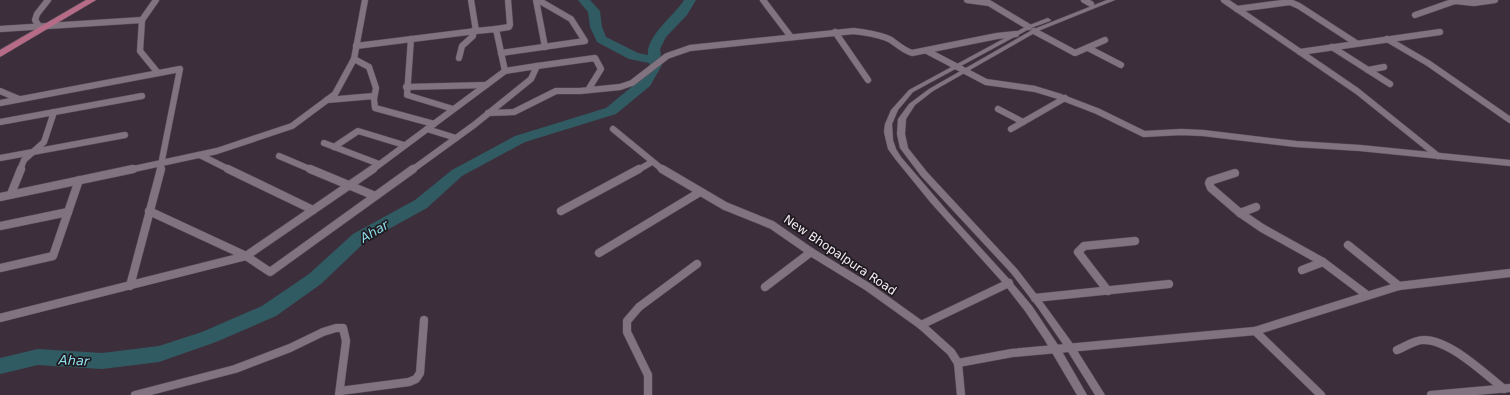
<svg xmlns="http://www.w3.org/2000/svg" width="1510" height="395" viewBox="0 0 1510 395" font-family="'DejaVu Sans',sans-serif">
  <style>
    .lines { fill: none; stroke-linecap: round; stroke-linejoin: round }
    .river { fill: #315b63; fill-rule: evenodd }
    .minor-far1-casing { stroke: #5a4f59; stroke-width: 7 }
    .minor-casing { stroke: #5a4f59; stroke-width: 9 }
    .tertiary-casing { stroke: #5a4f59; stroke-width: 1 }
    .primary-casing { stroke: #5a4f59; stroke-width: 1 }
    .minor-far1 { stroke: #817380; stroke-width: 6 }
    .minor { stroke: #817380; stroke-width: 8 }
    .tertiary { fill: #817380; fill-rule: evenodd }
    .primary { fill: #b66c87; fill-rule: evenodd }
    .labels { text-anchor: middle; stroke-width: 3.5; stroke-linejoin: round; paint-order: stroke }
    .street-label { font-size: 12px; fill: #f5edf4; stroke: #1f1a1f }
    .water-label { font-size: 13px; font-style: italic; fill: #8fddec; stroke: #1f1a1f }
  </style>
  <rect width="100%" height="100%" fill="#3c2f3b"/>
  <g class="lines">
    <path class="river" d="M 578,0 L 590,0 L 600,11 L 602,27 L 606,37 L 638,53 L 648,55 C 646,36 674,16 684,0 L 696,0 L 687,15 L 666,37 L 660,49 L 662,65 L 650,86 L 616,114 L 525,142 L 462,176 L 427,208 L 365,242 L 321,284 L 276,316 L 216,342 L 159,362 L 102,369 L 38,365 L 0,374 L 0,358 L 38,349 L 102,353 L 159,346 L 202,332 L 262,306 L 309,274 L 353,234 L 415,200 L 452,170 L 515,136 L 606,108 L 640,80 L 650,65 L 649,63 L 629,59 L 597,42 L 590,27 L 588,12 Z"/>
    <defs>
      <g id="minor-far1">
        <polyline points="156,0 142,20 140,51 158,73"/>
        <polyline points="536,0 545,47"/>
        <polyline points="763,0 791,37"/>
        <polyline points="967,0 989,3 1029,27"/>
        <polyline points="1084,0 1091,4"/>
        <polyline points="1224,0 1357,91 1438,156"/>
        <polyline points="1237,9 1290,2 1299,6 1356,43"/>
        <polyline points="1415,15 1455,1 1474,3 1495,0"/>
        <polyline points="39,26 35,20 37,14 48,0"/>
        <polyline points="0,29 142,20"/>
        <polyline points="496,29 509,27 510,25 508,0"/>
        <polyline points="1034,31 1075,53 1105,40"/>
        <polyline points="835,32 868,80"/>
        <polyline points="411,39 407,95 453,109"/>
        <polyline points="1387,39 1428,63 1510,120"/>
        <polyline points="356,46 476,31"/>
        <polyline points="1332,47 1390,84"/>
        <polyline points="1088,48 1121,65"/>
        <polyline points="927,51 986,82 1035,89 1058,96 1097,111 1144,134 1181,132 1203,133 1296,144 1360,148 1510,163"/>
        <polyline points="1300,52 1440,32"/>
        <polyline points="501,53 585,41 571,19 538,0"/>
        <polyline points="459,58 462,46 473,36 473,31"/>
        <polyline points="354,59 369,67 376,88 374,99 375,108 434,124"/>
        <polyline points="537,66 595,58 601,69 588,90"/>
        <polyline points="1368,70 1384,67"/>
        <polyline points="406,87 486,85"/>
        <polyline points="0,91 19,99"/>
        <polyline points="327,100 374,96"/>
        <polyline points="0,103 180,69 160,170"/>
        <polyline points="998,109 1023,122"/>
        <path d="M 488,113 L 514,112 L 556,91 L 580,91 L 620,87 L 632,83 L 667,56 L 690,48 L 854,31 C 866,33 880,34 891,40 C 898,45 903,50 912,53 L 997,36 L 1016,34"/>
        <polyline points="0,122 142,96"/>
        <polyline points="427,129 456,138"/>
        <polyline points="613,129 663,170"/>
        <polyline points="1011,129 1065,98"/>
        <polyline points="324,143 379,164"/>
        <polyline points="334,147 358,131 404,145"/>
        <polyline points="200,155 230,170"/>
        <polyline points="279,156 312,170"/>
        <polyline points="0,158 125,135"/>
        <polyline points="20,170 24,160 44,142 54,112"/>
        <polyline points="129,170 217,151 292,126 335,94 354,59 365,0"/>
        <polyline points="372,170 505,71 496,29 476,31 471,0"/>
        <polyline points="412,170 474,125 531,79 537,66 505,71"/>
        <polyline points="638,170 652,162"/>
      </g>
      <g id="minor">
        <polyline points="228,169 313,210"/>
        <polyline points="310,169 375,196"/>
        <polyline points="662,169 725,206 772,225 811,252 868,287 921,325 951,352 958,363 961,395"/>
        <polyline points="1235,173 1210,181 1209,183 1211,188 1240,213 1262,228 1323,262 1367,295"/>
        <polyline points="11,194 21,169"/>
        <polyline points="0,197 133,169"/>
        <polyline points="149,211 246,256 270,272 413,169"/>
        <polyline points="561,211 639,169"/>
        <polyline points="1240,213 1256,207"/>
        <polyline points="0,226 68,212"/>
        <polyline points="1348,245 1399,286"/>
        <polyline points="599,253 700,192"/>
        <polyline points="0,268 53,256 79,180"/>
        <polyline points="1302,270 1323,262"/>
        <polyline points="130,286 161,169"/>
        <polyline points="765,287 811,252"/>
        <polyline points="1108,291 1078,252 1084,246 1135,241"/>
        <polyline points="1035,298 1169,284"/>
        <polyline points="0,318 246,256 373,169"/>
        <polyline points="921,325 1009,283"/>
        <polyline points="1255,331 1321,395"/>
        <path d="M 1397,350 C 1405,347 1414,340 1423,340 C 1449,339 1485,374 1504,389"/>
        <polyline points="958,363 1012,353 1255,331 1399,286 1510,273"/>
        <polyline points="340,391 409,382 416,379 420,373 424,320"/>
        <polyline points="135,395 235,369 290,348 323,332 336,328 343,328 346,341 339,395"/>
        <polyline points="648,395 648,375 627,332 627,321 639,307 697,264"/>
        <polyline points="1431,395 1510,388"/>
      </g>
      <g id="tertiary">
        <polygon points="1107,0 1115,0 1038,31 933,91 915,105 906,119 905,134 908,148 927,172 1017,269 1044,304 1073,344 1105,395 1095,395 1067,350 1038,308 1011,273 921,176 900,148 897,134 898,119 909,104 929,89 1034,29"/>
        <polygon points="1048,18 1051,20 1050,21 1031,28 913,92 898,110 892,124 893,140 896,149 901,157 949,213 1010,280 1032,306 1060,348 1087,395 1077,395 1044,339 1025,311 1004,284 931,203 896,160 888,149 884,132 885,124 891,110 909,90 1027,26"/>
      </g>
      <polygon id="primary" points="86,0 96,0 0,57 0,50"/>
    </defs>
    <use href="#minor-far1" class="minor-far1-casing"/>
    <use href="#minor" class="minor-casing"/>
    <use href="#tertiary" class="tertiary-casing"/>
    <use href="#primary" class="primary-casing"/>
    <use href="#minor-far1" class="minor-far1"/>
    <use href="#minor" class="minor"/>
    <use href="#tertiary" class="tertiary"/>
    <use href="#primary" class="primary"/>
  </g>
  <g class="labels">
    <g class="street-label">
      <text transform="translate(840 255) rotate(34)" y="4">New Bhopalpura Road</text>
    </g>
    <g class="water-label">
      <text transform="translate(374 231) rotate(-31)" y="5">Ahar</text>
      <text transform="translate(74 360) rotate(3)" y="5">Ahar</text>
    </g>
  </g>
</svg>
